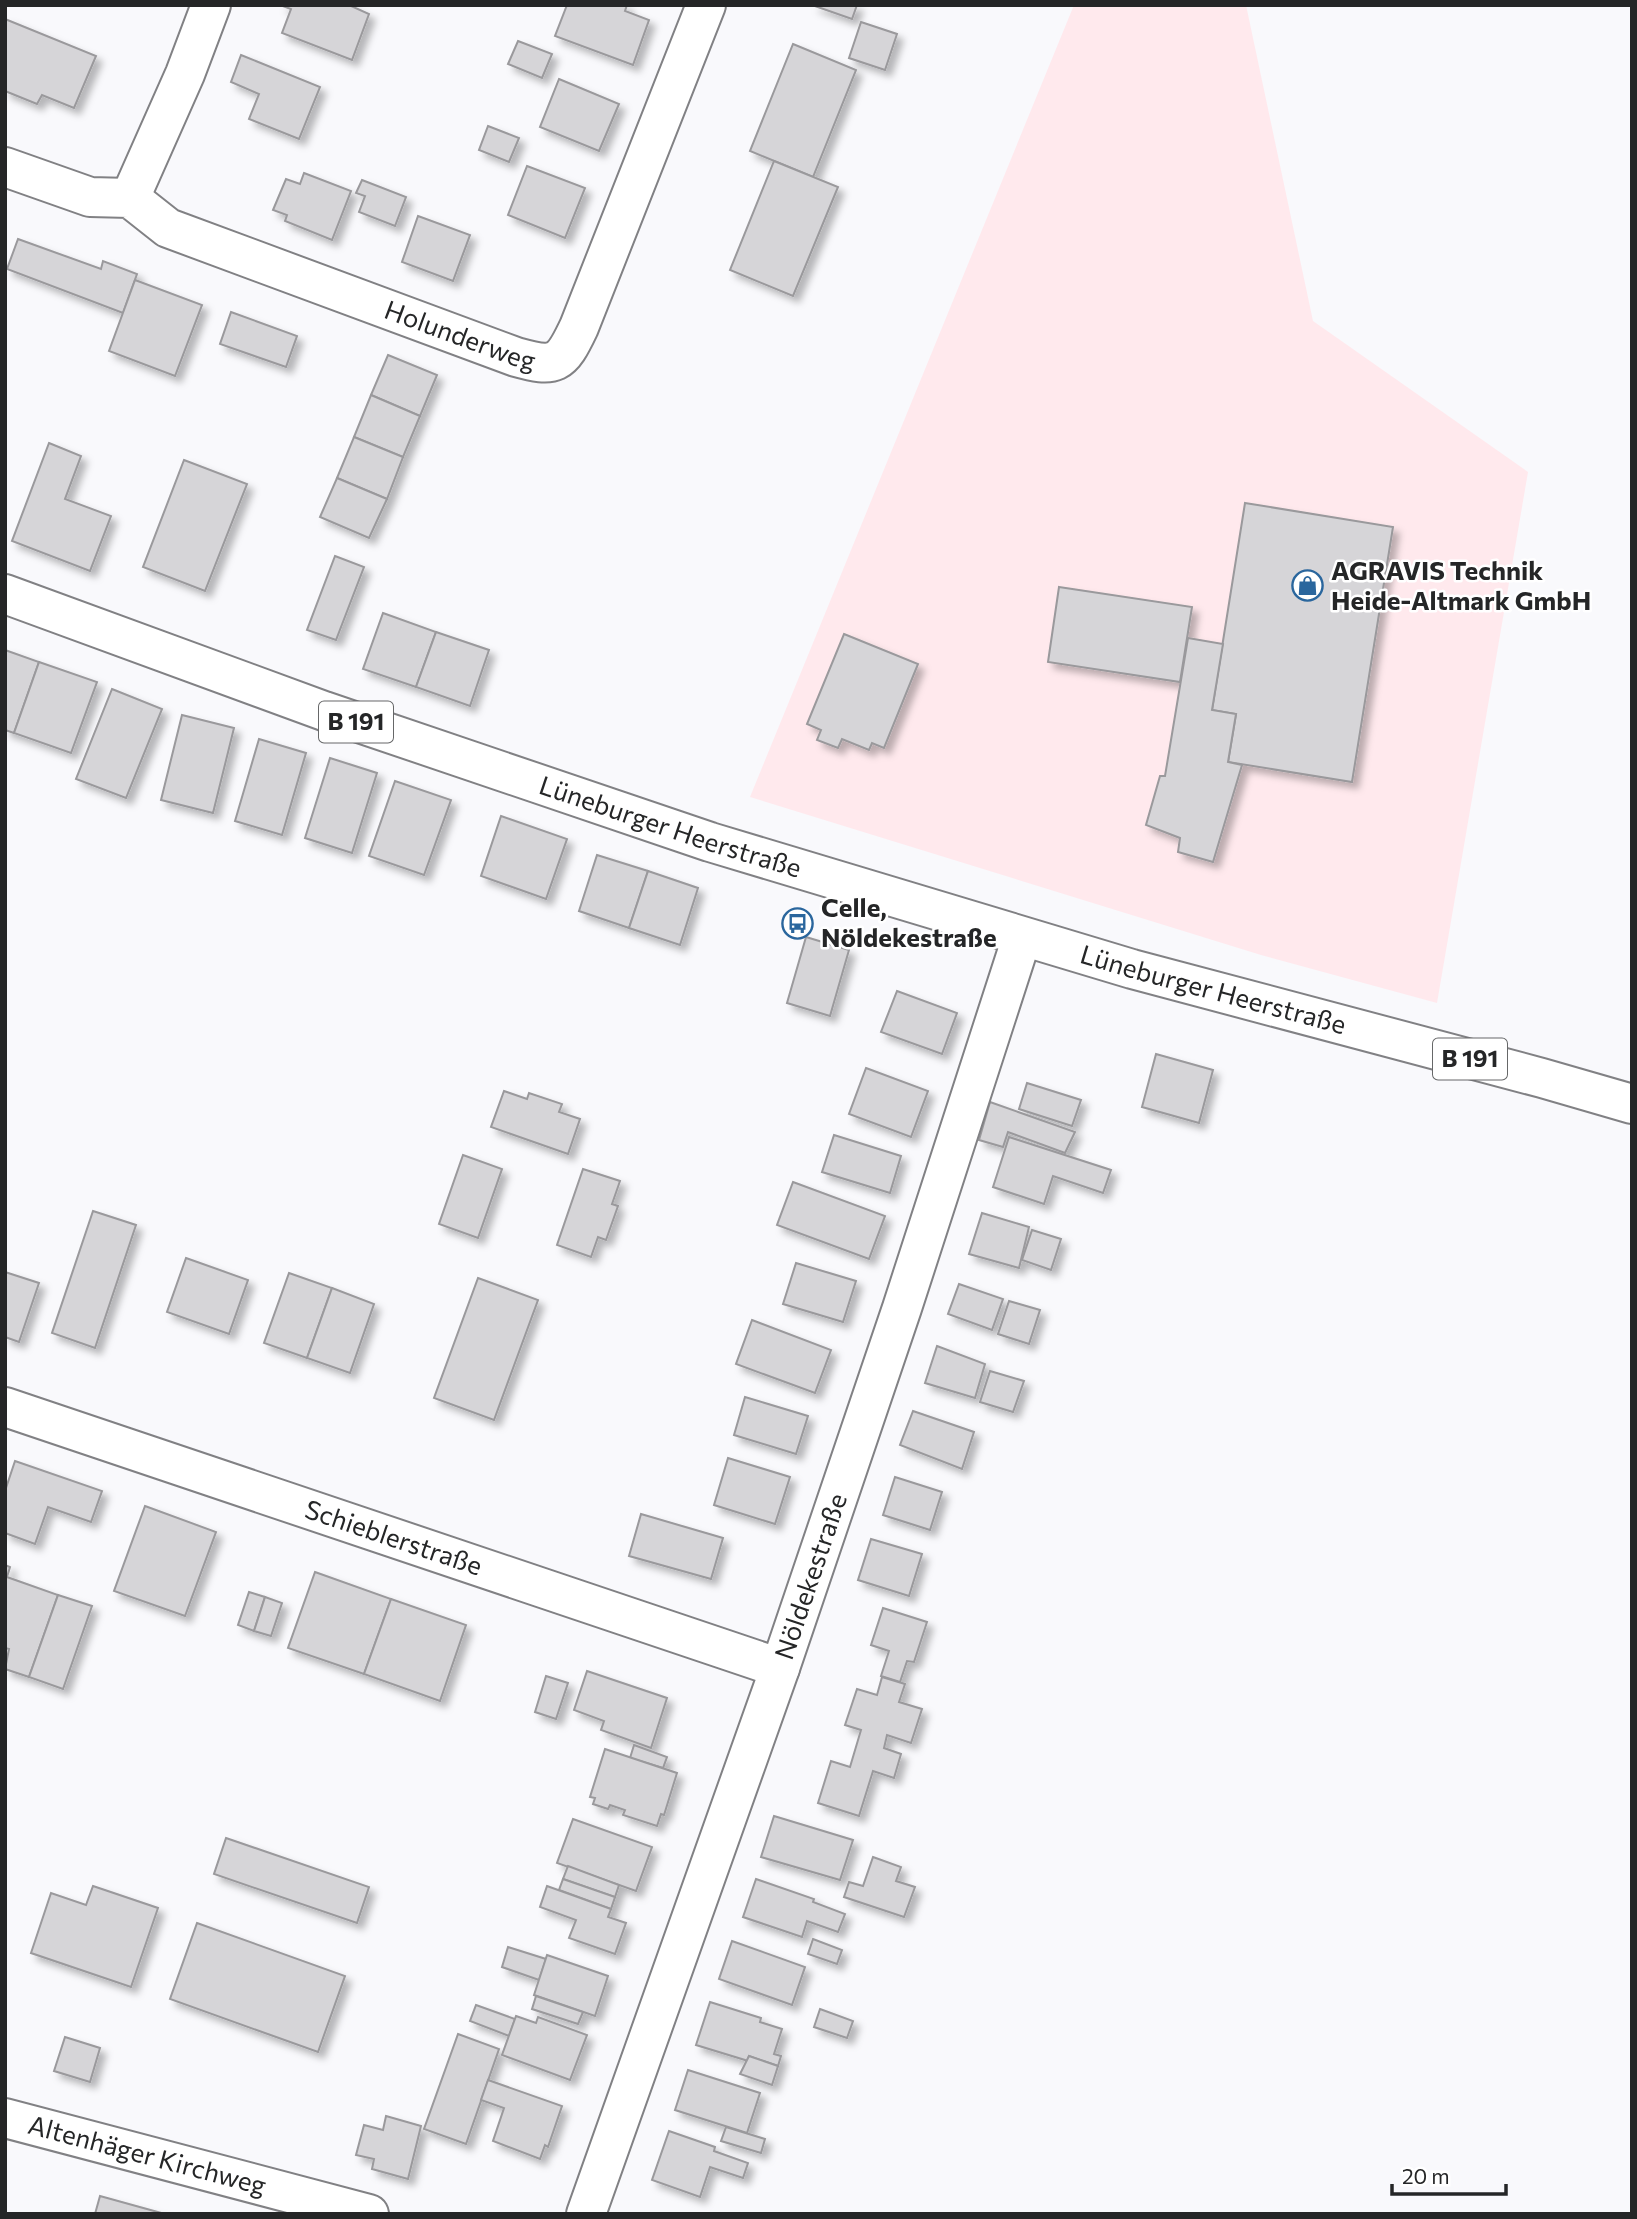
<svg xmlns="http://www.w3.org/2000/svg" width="1637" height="2219" viewBox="0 0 1637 2219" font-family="Commissioner,sans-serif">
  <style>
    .commercial { fill: #ffe9ed }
    .building { fill: #d6d5d8; stroke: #9a999c; stroke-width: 2; filter: url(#shadow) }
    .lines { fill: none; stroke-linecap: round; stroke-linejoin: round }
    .minor-casing { stroke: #818184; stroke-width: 42 }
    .primary-casing { stroke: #818184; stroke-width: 42 }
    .minor { stroke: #fff; stroke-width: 38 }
    .primary { stroke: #fff; stroke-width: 38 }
    .labels { text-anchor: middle; stroke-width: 5; stroke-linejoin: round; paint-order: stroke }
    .shield { fill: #fff; stroke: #666768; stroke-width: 2 }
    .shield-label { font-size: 24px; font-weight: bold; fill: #252627 }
    .street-label { font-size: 26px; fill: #252627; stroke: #fff }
    .poi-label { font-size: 26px; font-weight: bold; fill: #252627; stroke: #fff; text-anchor: start }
  </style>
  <defs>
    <filter id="shadow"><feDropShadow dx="6" dy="6" stdDeviation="3.5" flood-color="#0004"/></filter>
  </defs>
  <rect width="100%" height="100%" fill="#f9f9fc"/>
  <polygon class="commercial" points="1074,5 1246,5 1313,321 1528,472 1437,1003 1261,955 750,797"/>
  <g class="building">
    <polygon points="280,5 349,5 369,14 352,60 282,33 291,9"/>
    <polygon points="567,5 627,5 625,11 649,20 633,65 555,36"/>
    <polygon points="812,5 857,5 852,19"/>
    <polygon points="5,19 96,56 74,108 42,95 37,104 5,91"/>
    <polygon points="861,22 897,34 885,70 849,58"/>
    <polygon points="518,41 552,54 542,78 508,64"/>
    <polygon points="793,44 856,70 813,177 750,151"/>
    <polygon points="241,55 320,87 299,139 249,119 259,94 231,82"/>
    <polygon points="559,79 619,104 599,151 540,127"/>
    <polygon points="488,126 519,138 509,162 479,150"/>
    <polygon points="774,161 838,187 793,296 730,270"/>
    <polygon points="527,166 585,188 565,238 508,215"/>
    <polygon points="304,173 351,191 332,240 285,221 287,215 273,210 286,179 300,184"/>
    <polygon points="362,180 406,197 395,226 359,212 365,196 356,193"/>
    <polygon points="418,216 470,235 453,281 402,262"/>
    <polygon points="18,239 101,269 103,261 137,274 123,313 7,269"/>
    <polygon points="135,280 202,305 175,376 109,351"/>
    <polygon points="231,312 297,336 286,367 220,344"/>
    <polygon points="388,355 437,375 420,416 371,395"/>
    <polygon points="371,395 420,416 403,457 354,437"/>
    <polygon points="354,437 403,457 387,499 337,478"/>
    <polygon points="49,443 81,456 65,499 111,516 90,571 12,541"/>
    <polygon points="184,460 247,484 205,591 143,567"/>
    <polygon points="337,478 387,499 369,538 320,517"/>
    <polygon points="1245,503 1393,527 1352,782 1228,762 1236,714 1212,710"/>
    <polygon points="335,556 364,567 336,640 307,630"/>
    <polygon points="1059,587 1192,607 1180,682 1048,662"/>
    <polygon points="383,613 436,632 416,687 363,669"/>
    <polygon points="436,632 489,650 470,706 416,687"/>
    <polygon points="844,634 918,664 884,748 872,743 869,750 842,739 838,748 817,740 821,730 807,724"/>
    <polygon points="1188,638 1223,644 1212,710 1236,714 1228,762 1242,765 1213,862 1178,852 1180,838 1146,825 1160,776 1165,776"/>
    <polygon points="5,650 39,662 14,733 5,730"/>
    <polygon points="39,662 97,682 71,753 14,733"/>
    <polygon points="112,689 162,709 126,798 76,779"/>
    <polygon points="182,715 234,728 213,813 161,800"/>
    <polygon points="259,739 306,753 282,835 235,821"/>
    <polygon points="330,758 377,773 352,853 305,838"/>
    <polygon points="395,781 451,800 424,875 369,856"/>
    <polygon points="501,816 567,839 546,899 481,876"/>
    <polygon points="597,855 648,871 629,928 579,911"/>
    <polygon points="648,871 698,888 680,945 629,928"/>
    <polygon points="806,937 849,950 830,1016 787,1003"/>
    <polygon points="897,991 957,1013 942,1054 881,1032"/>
    <polygon points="1156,1054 1213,1070 1199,1123 1142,1107"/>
    <polygon points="866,1068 928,1091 911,1137 849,1114"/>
    <polygon points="1027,1083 1081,1100 1072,1126 1019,1109"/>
    <polygon points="504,1091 527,1099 529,1093 562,1104 559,1112 580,1119 568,1154 491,1127"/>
    <polygon points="990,1102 1075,1132 1065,1153 1008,1132 1003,1147 979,1140"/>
    <polygon points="834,1135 901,1156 890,1193 822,1172"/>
    <polygon points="1009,1137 1111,1170 1103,1193 1053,1176 1044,1204 993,1187"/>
    <polygon points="463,1155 502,1169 478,1238 439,1224"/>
    <polygon points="583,1169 620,1181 612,1204 618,1206 606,1240 598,1237 591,1257 557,1245"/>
    <polygon points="793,1182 885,1216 869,1259 777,1225"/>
    <polygon points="93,1211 136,1225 95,1348 52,1333"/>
    <polygon points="982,1213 1029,1227 1019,1268 969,1254"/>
    <polygon points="1032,1230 1061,1239 1051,1270 1022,1260"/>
    <polygon points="186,1258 248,1280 229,1334 167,1312"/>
    <polygon points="796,1263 856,1281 843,1322 783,1304"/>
    <polygon points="5,1272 39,1283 19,1342 5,1337"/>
    <polygon points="289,1273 332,1288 307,1358 264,1343"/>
    <polygon points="478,1278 538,1300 494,1420 434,1398"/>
    <polygon points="959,1284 1003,1299 992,1330 948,1314"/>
    <polygon points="332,1288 374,1304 350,1373 307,1358"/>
    <polygon points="1009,1301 1040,1310 1029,1344 998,1334"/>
    <polygon points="752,1320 831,1350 815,1393 736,1364"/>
    <polygon points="937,1346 985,1364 975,1398 925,1383"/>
    <polygon points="990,1371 1024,1381 1013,1412 980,1402"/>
    <polygon points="745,1397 808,1416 796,1454 734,1435"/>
    <polygon points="913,1411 974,1432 962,1469 900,1445"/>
    <polygon points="728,1458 790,1477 775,1524 714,1505"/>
    <polygon points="15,1461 102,1491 91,1522 48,1507 35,1544 5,1533 5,1491"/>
    <polygon points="895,1477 942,1492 930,1530 883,1515"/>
    <polygon points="145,1506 216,1532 185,1616 114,1591"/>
    <polygon points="641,1514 723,1538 711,1579 629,1556"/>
    <polygon points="871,1539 922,1554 909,1596 858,1580"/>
    <polygon points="5,1565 10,1567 7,1577 58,1595 29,1677 5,1669 9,1649 5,1648"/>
    <polygon points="315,1572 391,1599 364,1674 288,1648"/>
    <polygon points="249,1592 265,1597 254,1631 238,1625"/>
    <polygon points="58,1595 92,1606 63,1689 29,1677"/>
    <polygon points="265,1597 282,1603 271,1636 254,1631"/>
    <polygon points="391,1599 466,1625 440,1701 364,1674"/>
    <polygon points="883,1608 927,1622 914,1662 907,1661 900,1682 881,1676 889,1651 871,1645"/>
    <polygon points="587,1671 667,1698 651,1748 601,1730 604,1721 574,1710"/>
    <polygon points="546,1676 568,1683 556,1719 535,1712"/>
    <polygon points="882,1677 905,1684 899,1702 922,1709 911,1743 887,1735 884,1748 901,1754 894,1778 873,1771 859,1816 818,1803 831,1761 850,1767 861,1730 845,1725 857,1689 877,1695"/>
    <polygon points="634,1745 667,1757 663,1768 630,1758"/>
    <polygon points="605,1749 677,1773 664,1815 661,1814 657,1826 623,1815 625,1810 610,1805 608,1809 593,1804 595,1798 590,1797"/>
    <polygon points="774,1816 853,1840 840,1880 761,1857"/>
    <polygon points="573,1819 652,1847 636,1891 557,1863"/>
    <polygon points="226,1838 369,1887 357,1923 214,1874"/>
    <polygon points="873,1857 901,1867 896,1881 915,1887 904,1917 844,1897 849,1882 863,1886"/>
    <polygon points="568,1866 619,1885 615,1897 563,1879"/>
    <polygon points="563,1879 615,1897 611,1909 559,1890"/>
    <polygon points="756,1879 814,1899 813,1902 845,1914 838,1932 807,1921 802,1937 743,1917"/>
    <polygon points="93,1886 158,1908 131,1987 31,1953 51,1893 86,1905"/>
    <polygon points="547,1886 611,1909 608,1917 626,1923 615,1954 569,1938 576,1920 540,1907"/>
    <polygon points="197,1923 345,1976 318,2052 170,1999"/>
    <polygon points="813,1939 842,1950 837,1964 808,1954"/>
    <polygon points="732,1941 805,1967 792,2005 719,1979"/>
    <polygon points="508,1947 546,1959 539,1980 502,1967"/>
    <polygon points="547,1955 608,1976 595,2016 534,1995"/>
    <polygon points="536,1996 583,2012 578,2024 532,2009"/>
    <polygon points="710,2002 761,2018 760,2022 782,2029 774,2054 781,2056 778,2066 749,2056 747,2061 745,2060 696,2045"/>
    <polygon points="476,2005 515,2019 509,2036 470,2021"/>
    <polygon points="820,2009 853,2021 847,2038 814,2027"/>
    <polygon points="516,2016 536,2023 538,2017 587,2035 570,2080 502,2055"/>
    <polygon points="458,2034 499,2049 466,2144 424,2129"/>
    <polygon points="65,2037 100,2048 90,2082 54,2071"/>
    <polygon points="749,2056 778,2066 772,2085 740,2074"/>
    <polygon points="688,2070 760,2093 747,2133 675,2110"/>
    <polygon points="488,2080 562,2106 548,2147 545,2145 540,2159 493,2141 504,2108 481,2100"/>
    <polygon points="386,2116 421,2126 408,2179 372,2169 374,2159 356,2155 364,2125 383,2130"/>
    <polygon points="726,2127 765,2139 761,2153 721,2141"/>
    <polygon points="669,2131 715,2147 714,2151 748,2163 743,2178 710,2167 700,2197 652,2180"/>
    <polygon points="100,2196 165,2214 95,2214"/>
  </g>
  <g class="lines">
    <defs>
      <g id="minor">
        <path id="s1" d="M 5,167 L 90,197 L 130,198 L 168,228 L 516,357 C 556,368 561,365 579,327 L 706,5"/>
        <polyline points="130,198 185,74 211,5"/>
        <path id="s2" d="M 5,1407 L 780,1668"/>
        <path id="s3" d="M 5,2118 L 369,2214"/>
        <path id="s4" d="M 586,2214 L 780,1668 L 902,1308 L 1022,937"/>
      </g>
      <g id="primary">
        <path id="s5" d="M 5,594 L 324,711 L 710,842 L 1132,969 L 1542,1078 L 1632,1104"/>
      </g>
    </defs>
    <use href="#minor" class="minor-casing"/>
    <use href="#primary" class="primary-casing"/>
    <use href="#minor" class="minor"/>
    <use href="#primary" class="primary"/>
  </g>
  <defs>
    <symbol id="shop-ring" viewBox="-11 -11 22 22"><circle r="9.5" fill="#fff" stroke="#2a669d" stroke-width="1.5"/><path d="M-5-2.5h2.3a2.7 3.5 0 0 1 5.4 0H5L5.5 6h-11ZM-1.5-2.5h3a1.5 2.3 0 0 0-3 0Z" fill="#2a669d"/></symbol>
    <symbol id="bus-ring" viewBox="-11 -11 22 22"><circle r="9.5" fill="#fff" stroke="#2a669d" stroke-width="1.5"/><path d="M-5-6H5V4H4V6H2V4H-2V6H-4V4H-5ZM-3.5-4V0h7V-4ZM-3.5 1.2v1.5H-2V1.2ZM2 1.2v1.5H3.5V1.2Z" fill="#2a669d"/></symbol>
  </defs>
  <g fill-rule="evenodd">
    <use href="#shop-ring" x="1290" y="568" width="35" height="35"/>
    <use href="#bus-ring" x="780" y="906" width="35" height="35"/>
  </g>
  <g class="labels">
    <g class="shield">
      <rect x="319" y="701.5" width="74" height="41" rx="5"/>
      <rect x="1433" y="1038.5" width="74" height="41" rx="5"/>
    </g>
    <g class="shield-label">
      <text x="356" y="730">B 191</text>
      <text x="1470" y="1067">B 191</text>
    </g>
    <g class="street-label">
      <text dy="9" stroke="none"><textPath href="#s1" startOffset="490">Holunderweg</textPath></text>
      <text dy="9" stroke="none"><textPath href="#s5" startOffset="705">Lüneburger Heerstraße</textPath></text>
      <text dy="9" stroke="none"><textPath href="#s5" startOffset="1272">Lüneburger Heerstraße</textPath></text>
      <text dy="9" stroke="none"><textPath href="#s2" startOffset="410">Schieblerstraße</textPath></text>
      <text dy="9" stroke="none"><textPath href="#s4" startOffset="676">Nöldekestraße</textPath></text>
      <text dy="9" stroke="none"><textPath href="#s3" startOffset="147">Altenhäger Kirchweg</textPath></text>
    </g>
    <g class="poi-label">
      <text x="1331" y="580">AGRAVIS Technik<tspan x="1331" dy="30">Heide-Altmark GmbH</tspan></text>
      <text x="821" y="917">Celle,<tspan x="821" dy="30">Nöldekestraße</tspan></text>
    </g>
  </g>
  <rect width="1637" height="2219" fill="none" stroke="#252627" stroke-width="14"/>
  <path d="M1392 2184v10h114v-10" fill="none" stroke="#252627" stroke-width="3.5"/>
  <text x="1402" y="2184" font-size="21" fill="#252627" stroke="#ffffff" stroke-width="5" paint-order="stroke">20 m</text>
</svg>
